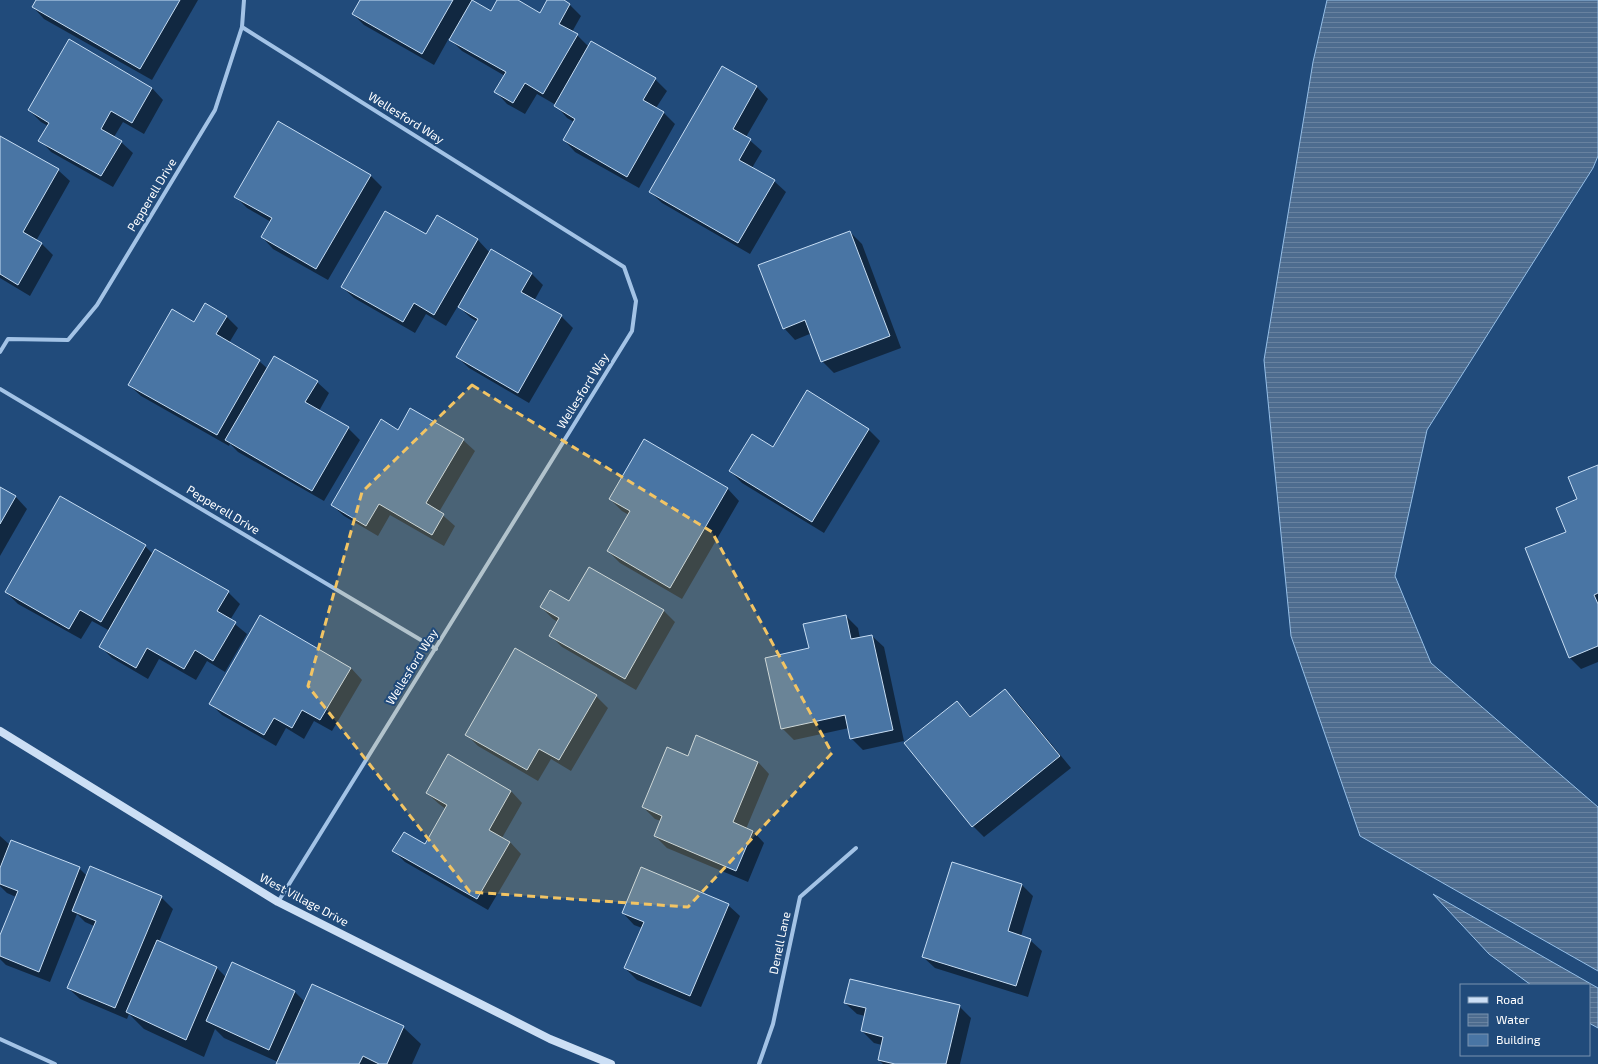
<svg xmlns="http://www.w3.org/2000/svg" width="1598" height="1064" viewBox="0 0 1598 1064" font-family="'Exo 2',sans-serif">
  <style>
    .water { fill: url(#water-rules); stroke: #96bfe7 }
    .shadow { fill: #0007 }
    .building { fill: #4975a4; stroke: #c6ddf4 }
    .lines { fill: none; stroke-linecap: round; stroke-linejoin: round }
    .street { stroke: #a3c3e6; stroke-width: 4 }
    .secondary { stroke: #ccdff5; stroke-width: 8 }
    .marked { fill: #f2c464; fill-opacity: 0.2; stroke: #f2c464; stroke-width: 3; stroke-dasharray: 8 5; stroke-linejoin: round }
    .labels { text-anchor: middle; stroke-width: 4; stroke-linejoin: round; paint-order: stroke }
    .street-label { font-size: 12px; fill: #fff; stroke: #214b7b }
  </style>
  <defs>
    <pattern id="water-rules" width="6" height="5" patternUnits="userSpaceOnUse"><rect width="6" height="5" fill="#4d6c8f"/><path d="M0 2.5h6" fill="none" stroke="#6882a0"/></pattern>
  </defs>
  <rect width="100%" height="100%" fill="#214b7b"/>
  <g class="water">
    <polygon points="1327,0 1598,0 1598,156 1593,168 1427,430 1395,576 1431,663 1598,807 1598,971 1360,836 1291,636 1264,360 1313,62"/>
    <polygon points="1433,894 1598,988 1598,1028 1589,1023 1589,985 1531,985 1489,954"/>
  </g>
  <g class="shadow">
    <polygon points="37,0 198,0 152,80 44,19 33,7"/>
    <polygon points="361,0 472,0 492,12 498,0 516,0 541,14 549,0 562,0 570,5 581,16 572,32 577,35 589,47 655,79 667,91 656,108 664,113 675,124 639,188 575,152 564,140 574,122 567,118 556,105 537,94 525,114 507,104 496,92 505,76 462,51 449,38 434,65 364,25 353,14"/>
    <polygon points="722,67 757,87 768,99 746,137 762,151 752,168 774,181 786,192 750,254 662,203 650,192"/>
    <polygon points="152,88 163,100 144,134 123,122 114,137 121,142 133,153 113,187 51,152 40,140 48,126 41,122 29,110"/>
    <polygon points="0,138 58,170 70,181 36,241 42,244 53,255 30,296 0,278"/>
    <polygon points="370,175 382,187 328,280 273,249 262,237 271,222 247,208 236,197"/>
    <polygon points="437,217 478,240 490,253 532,274 543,285 534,301 561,316 573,328 529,403 469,368 457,357 478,322 471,318 458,306 446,326 426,314 415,333 354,298 342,287 426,236"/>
    <polygon points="850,232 862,244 901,348 834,373 822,361 812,333 795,340 784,328"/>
    <polygon points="226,316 238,328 229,343 259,361 268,369 317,382 329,393 319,411 348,428 360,440 324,501 238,452 230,444 229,446 141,396 129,385 194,323"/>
    <polygon points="868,429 880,441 824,533 742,483 730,471 773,448"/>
    <polygon points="398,431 463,440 475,451 439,512 455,526 444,546 390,515 378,536 344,516 332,505"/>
    <polygon points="644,440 728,489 739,501 682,599 620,563 608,551 629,515 622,511 610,499"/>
    <polygon points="1598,466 1598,662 1581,669 1569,657 1567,532 1578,500"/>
    <polygon points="0,488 16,497 27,509 0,556"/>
    <polygon points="145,546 154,555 228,592 240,604 230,620 247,634 225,672 207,661 196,680 159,659 148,679 112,658 101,647 110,631 92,621 81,639 18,604 6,592"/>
    <polygon points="589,568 664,611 675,622 636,690 562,647 550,635 558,622 553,619 541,607 569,603"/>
    <polygon points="846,616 858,628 860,638 872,636 884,647 904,741 863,750 851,738 849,728 794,740 782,728"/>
    <polygon points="351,668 362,680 332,731 314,721 304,739 286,728 276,746 222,715 211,704"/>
    <polygon points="1005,690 1017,702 1071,768 984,837 973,826 957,702 972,718"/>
    <polygon points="596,696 608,708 571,771 551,759 538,781 478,746 466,734"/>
    <polygon points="689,757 758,762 769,774 746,829 753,831 764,843 748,882 667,848 655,836 661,821 655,819 643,807"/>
    <polygon points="511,791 522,803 502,838 510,842 521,854 488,910 405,862 394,851 425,845 446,809 439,804 427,793"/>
    <polygon points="0,836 10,845 79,868 87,876 161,897 173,909 159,942 217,968 226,977 295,992 305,1002 403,1027 421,1044 412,1064 277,1064 278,1062 224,1038 215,1029 204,1057 144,1029 129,1014 127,1019 80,999 68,988 94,926 85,922 77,914 50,982 6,965 0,959 0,938 16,897 7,893 0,886"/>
    <polygon points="1022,885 1033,896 1021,936 1030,940 1042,951 1028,997 935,968 923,957"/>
    <polygon points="728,905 740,916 701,1007 637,980 625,968 642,928 634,925 623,913"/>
    <polygon points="845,1003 959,1006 971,1018 960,1064 883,1064 879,1060 882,1045 874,1043 862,1031 865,1016 857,1014"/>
  </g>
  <g class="building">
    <polygon points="36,0 180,0 140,69 32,7"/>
    <polygon points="360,0 453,0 422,54 352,14"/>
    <polygon points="472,0 491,11 497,0 518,0 540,13 547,0 564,0 570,4 559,24 578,34 543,94 525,83 513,103 494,92 506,72 449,40"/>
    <polygon points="69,39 152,88 132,123 111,111 101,129 122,141 101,176 38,141 49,123 28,110"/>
    <polygon points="591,41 656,78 643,100 664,112 627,177 563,140 575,119 554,106"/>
    <polygon points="722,66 757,86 733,129 751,139 739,160 775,180 738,243 649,192"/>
    <polygon points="278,121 371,175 316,269 261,237 272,218 234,197"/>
    <polygon points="0,136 59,169 23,232 42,243 18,285 0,274"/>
    <polygon points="385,211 426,234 437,215 478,239 434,315 414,303 403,322 341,287"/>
    <polygon points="850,231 890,336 821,362 805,320 783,329 758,265"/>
    <polygon points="491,249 532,273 521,292 562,315 518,393 456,357 478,319 458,307"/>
    <polygon points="205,303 227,316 216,334 260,360 217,435 128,385 172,309 194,322"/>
    <polygon points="274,356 318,381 305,402 349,427 312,491 225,440"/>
    <polygon points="807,390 869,429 812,522 729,471 752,434 773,447"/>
    <polygon points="410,408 464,439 426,503 444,514 432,535 379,504 366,526 331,505 381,419 398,430"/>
    <polygon points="644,439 728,488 670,588 607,551 630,511 609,499"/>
    <polygon points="1598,465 1598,593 1594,595 1598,604 1598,646 1569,658 1525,548 1566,532 1556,508 1577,499 1568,477"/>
    <polygon points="0,487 16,496 0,524"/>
    <polygon points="60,496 146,545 101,622 80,610 69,629 5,592"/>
    <polygon points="155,549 229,591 217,611 236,622 213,661 195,650 184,669 147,648 136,668 99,647"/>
    <polygon points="589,567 664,610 625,679 549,636 559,618 540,607 550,590 569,601"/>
    <polygon points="260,615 351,668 320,720 302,710 292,728 274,718 264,735 209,704"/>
    <polygon points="846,615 851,639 872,635 893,730 850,739 845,715 781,729 765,658 809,648 803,624"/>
    <polygon points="515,648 597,695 559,760 539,749 527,770 465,735"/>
    <polygon points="1005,689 1060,756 972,827 904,743 957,701 970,717"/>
    <polygon points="696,735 758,762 733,822 753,831 736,871 654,836 662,816 642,807 667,747 688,756"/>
    <polygon points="448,754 511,791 489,830 510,842 477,899 392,851 404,832 425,844 447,805 426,793"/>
    <polygon points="11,840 80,867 39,972 0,956 0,935 18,891 0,884 0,868"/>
    <polygon points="952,862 1022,884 1008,931 1031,939 1016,986 922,957"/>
    <polygon points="90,866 162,896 115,1008 67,988 96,921 72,911"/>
    <polygon points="641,867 729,904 690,996 624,968 644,922 622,913"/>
    <polygon points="157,940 217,967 186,1040 126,1012"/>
    <polygon points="232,962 295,991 269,1050 206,1021"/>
    <polygon points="850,979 960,1005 946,1064 895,1064 878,1060 883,1037 861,1031 866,1008 844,1003"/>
    <polygon points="312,984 404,1026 387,1064 379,1064 363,1056 359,1064 276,1064"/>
  </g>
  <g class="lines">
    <g class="street">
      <polyline points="242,27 624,267 636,301 632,331 278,902"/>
      <polyline points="0,352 8,339 68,340 97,305 215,110 242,27 244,0"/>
      <polyline points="0,389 436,649"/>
      <polyline points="0,1039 55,1064"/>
      <polyline points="759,1064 773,1024 800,897 856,848"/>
    </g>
    <polyline class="secondary" points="0,731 278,902 550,1039 611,1064"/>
  </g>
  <path class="marked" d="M 472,385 L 712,532 L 832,753 L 688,907 L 470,892 L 308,686 L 362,492 Z"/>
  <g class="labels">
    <g class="street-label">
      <text transform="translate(406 118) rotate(32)" y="4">Wellesford Way</text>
      <text transform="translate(152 195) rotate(-59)" y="4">Pepperell Drive</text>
      <text transform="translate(583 391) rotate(-58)" y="4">Wellesford Way</text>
      <text transform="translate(223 510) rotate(31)" y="4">Pepperell Drive</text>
      <text transform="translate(412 667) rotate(-58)" y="4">Wellesford Way</text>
      <text transform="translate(304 900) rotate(28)" y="4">West Village Drive</text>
      <text transform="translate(780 943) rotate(-78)" y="4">Denell Lane</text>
    </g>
  </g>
  <rect x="1460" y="984" width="130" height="72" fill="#214b7b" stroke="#7a93b0"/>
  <rect x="1468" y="997" width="20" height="6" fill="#ccdff5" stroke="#7a93b0"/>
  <text x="1496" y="1004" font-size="12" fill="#ffffff">Road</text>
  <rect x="1468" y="1014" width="20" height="12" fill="url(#water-rules)" stroke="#7a93b0"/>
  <text x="1496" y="1024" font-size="12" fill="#ffffff">Water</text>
  <rect x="1468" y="1034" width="20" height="12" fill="#4975a4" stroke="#7a93b0"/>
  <text x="1496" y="1044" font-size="12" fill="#ffffff">Building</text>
</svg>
